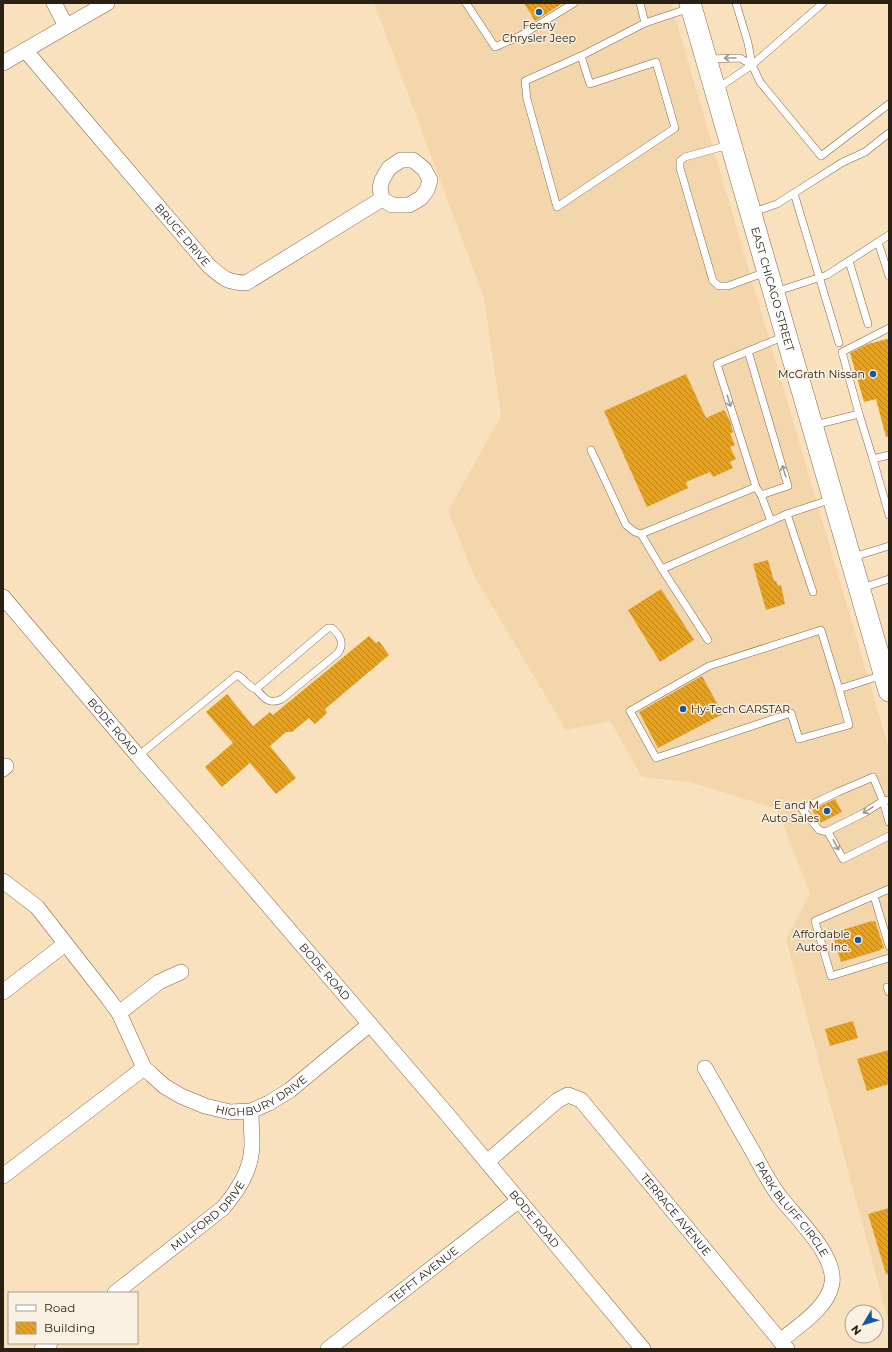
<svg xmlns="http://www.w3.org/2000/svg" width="892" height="1352" viewBox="0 0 892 1352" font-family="Montserrat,sans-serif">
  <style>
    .built { fill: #f4d6ad }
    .building { fill: url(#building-back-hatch) }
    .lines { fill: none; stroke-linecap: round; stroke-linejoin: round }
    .lane-casing { stroke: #7e6849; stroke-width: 8 }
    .street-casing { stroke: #7e6849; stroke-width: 16 }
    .secondary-casing { stroke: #7e6849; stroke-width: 22 }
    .lane { stroke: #fff; stroke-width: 7 }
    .street { stroke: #fff; stroke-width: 15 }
    .secondary { stroke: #fff; stroke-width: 21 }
    .oneway { stroke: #9f9b95 }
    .poi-dot { fill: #1356a6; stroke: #fbf1e3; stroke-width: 1.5 }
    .labels { text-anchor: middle; stroke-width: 3; stroke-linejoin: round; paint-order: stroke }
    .poi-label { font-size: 11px; fill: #2a2013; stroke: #fbf1e3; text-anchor: end }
    .street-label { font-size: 11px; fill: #2a2013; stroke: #fbf1e3 }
  </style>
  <defs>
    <pattern id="building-back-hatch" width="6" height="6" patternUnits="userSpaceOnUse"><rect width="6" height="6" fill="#e7a11d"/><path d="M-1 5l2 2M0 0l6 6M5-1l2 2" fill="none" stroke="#bb8318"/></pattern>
  </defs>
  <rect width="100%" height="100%" fill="#fae1be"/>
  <polygon class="built" points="374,3 671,3 889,749 889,1324 786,939 810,894 777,809 690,782 642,777 610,721 566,730 474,576 448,511 501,416 484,298"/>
  <g class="building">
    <polygon points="524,3 563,3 535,21"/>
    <polygon points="887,339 889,339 889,436 886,437 876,399 864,402 850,353 868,344"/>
    <polygon points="686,374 706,418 724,410 730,421 733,432 730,434 735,445 730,447 736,459 730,462 733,468 713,477 710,472 686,482 688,488 647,507 604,411"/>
    <polygon points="768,560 774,581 776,581 778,586 781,585 785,604 766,610 753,564"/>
    <polygon points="661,589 694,640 660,662 628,610"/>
    <polygon points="369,636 376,643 379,641 389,655 325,709 327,713 315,724 309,718 292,732 286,732 270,746 296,778 276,794 250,763 222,787 205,767 233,743 206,712 227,694 253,726 270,712 273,715"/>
    <polygon points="702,676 723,714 658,748 639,712"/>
    <polygon points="835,799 842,812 820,823 812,810"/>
    <polygon points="872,921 873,922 875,921 884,948 880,949 881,950 841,962 832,933"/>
    <polygon points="853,1021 858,1038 830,1046 825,1029"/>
    <polygon points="889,1050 889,1084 867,1091 857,1059"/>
    <polygon points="889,1208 889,1274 886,1274 868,1214"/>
  </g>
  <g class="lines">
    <defs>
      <g id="lane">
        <polyline points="466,3 495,47 520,36 574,3"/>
        <polyline points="640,3 645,23 690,8"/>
        <polyline points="736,3 748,43 752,65 760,82 821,156 889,104"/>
        <polyline points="581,56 590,84 656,62 675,128 557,207 527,99 525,81 581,56 645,23"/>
        <polyline points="708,59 740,58 752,65"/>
        <polyline points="718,88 752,65 823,3"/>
        <polyline points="729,145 685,157 680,161 680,168 713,281 719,286 728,286 766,272"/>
        <polyline points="794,193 839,343"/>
        <polyline points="753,212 777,204 794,193 843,162 865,152 889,133"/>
        <polyline points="878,242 889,276"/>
        <polyline points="849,261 868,324"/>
        <polyline points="775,292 827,275 889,235"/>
        <polyline points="748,351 788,486 761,495 756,487 717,364 785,336"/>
        <polyline points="859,414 873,459 889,455"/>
        <polyline points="815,425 859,414 842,352 889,328"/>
        <polyline points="591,450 626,525 635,532 641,534"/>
        <polyline points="873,459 889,515"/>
        <polyline points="756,487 641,534 662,569 787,514 832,499"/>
        <polyline points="761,495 771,521"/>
        <polyline points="787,514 813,592"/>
        <polyline points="853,557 889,546"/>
        <polyline points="662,569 708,640"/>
        <polyline points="862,588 889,579"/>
        <polyline points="839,689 849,725 799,739 791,713 656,758 630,711 709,666 821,630 839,689 883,675"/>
        <path d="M 138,756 L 237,675 C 244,678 248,687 256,689 L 328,628 L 332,628 C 340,635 345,643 338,653 L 282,699 C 269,705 265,699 256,689"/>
        <polyline points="889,800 883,801 873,777 838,792 802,809 819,830 826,832 864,813 883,801 889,822"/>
        <polyline points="828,832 843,859 889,836"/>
        <polyline points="889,889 815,921 831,976 889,958"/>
        <polyline points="874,896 889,946"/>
        <polyline points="889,987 887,987 889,992"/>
      </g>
      <g id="street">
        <polyline points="54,3 66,26"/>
        <path id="s1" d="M 25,50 L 209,266 C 224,279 227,282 246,283 L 382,199 L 392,205 L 409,205 L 421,198 L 427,190 L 430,180 L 424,169 L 413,160 L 401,160 L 389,168 L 382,180 L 380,188 L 382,199"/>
        <polyline points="3,63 107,3"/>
        <path id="s2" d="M 3,597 L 138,756 L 248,882 L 446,1113 L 643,1349"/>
        <polyline points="3,769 6,766"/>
        <path id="s3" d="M 3,881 L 37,907 L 108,998 L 119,1013 L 144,1068 L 152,1075 L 164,1086 L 181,1096 L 205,1106 L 230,1112 L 251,1111 L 269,1103 L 290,1090 L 370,1024"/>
        <polyline points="3,992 65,944"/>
        <polyline points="119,1013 159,982 181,972"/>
        <path id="s4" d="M 705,1068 C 721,1095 736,1123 752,1150 C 761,1166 769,1183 780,1197 C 797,1219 836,1255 832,1283 C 829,1307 797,1327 780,1341"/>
        <path id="s5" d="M 487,1162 L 558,1100 L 568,1095 L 581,1100 L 787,1349"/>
        <polyline points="3,1176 144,1068"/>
        <path id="s6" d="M 115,1293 L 223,1208 C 238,1190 251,1171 252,1146 C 252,1135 251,1123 251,1111"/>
        <polyline points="42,1349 50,1343"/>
        <path id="s7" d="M 328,1349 L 518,1201"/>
      </g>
      <g id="secondary">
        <path id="s8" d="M 690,3 L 889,691"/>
      </g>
    </defs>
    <use href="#lane" class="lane-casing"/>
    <use href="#street" class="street-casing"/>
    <use href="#secondary" class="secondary-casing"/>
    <use href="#lane" class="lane"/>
    <use href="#street" class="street"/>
    <use href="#secondary" class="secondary"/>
  </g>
  <defs><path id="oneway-shaft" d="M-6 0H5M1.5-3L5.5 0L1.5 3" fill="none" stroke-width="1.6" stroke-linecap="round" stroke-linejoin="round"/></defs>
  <g class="oneway">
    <use href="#oneway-shaft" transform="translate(730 58) rotate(180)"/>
    <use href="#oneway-shaft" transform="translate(729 401) rotate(73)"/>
    <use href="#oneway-shaft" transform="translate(784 471) rotate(-107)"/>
    <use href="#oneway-shaft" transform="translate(868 810) rotate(149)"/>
    <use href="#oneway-shaft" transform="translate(836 845) rotate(62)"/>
  </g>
  <g class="poi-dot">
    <circle cx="539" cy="12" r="4"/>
    <circle cx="873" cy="374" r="4"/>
    <circle cx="683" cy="709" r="4"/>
    <circle cx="827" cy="811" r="4"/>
    <circle cx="858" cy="940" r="4"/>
  </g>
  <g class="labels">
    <g class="poi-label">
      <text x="539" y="29" text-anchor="middle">Feeny<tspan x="539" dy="13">Chrysler Jeep</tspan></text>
      <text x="865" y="378">McGrath Nissan</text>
      <text x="691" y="713" text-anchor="start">Hy-Tech CARSTAR</text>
      <text x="819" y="809">E and M<tspan x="819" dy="13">Auto Sales</tspan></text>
      <text x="850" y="938">Affordable<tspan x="850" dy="13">Autos Inc.</tspan></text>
    </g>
    <g class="street-label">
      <text dy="4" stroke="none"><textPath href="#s1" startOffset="243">BRUCE DRIVE</textPath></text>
      <text dy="4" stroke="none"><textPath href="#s8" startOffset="298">EAST CHICAGO STREET</textPath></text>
      <text dy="4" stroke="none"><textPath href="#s2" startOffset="170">BODE ROAD</textPath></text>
      <text dy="4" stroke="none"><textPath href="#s2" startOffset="494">BODE ROAD</textPath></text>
      <text dy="4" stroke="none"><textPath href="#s3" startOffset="371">HIGHBURY DRIVE</textPath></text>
      <text dy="4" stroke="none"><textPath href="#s4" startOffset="166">PARK BLUFF CIRCLE</textPath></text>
      <text dy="4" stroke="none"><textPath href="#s5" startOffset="268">TERRACE AVENUE</textPath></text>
      <text dy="4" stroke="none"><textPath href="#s6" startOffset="121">MULFORD DRIVE</textPath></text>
      <text dy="4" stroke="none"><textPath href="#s2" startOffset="818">BODE ROAD</textPath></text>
      <text dy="4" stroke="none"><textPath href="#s7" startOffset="121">TEFFT AVENUE</textPath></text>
    </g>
  </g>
  <rect width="892" height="1352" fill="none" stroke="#2a2013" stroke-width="8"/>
  <rect x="8" y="1292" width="130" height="52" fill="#fbf1e3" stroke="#a79d90"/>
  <rect x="16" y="1305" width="20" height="6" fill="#ffffff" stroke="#a79d90"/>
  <text x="44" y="1312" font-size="12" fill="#2a2013">Road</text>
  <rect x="16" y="1322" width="20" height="12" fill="url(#building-back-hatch)" stroke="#a79d90"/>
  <text x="44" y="1332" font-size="12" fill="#2a2013">Building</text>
  <g transform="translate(864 1324) rotate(232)"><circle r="19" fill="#fbf1e3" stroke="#a79d90"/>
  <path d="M0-3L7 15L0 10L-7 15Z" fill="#1356a6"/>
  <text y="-6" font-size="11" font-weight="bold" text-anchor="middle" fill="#2a2013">N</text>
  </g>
</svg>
